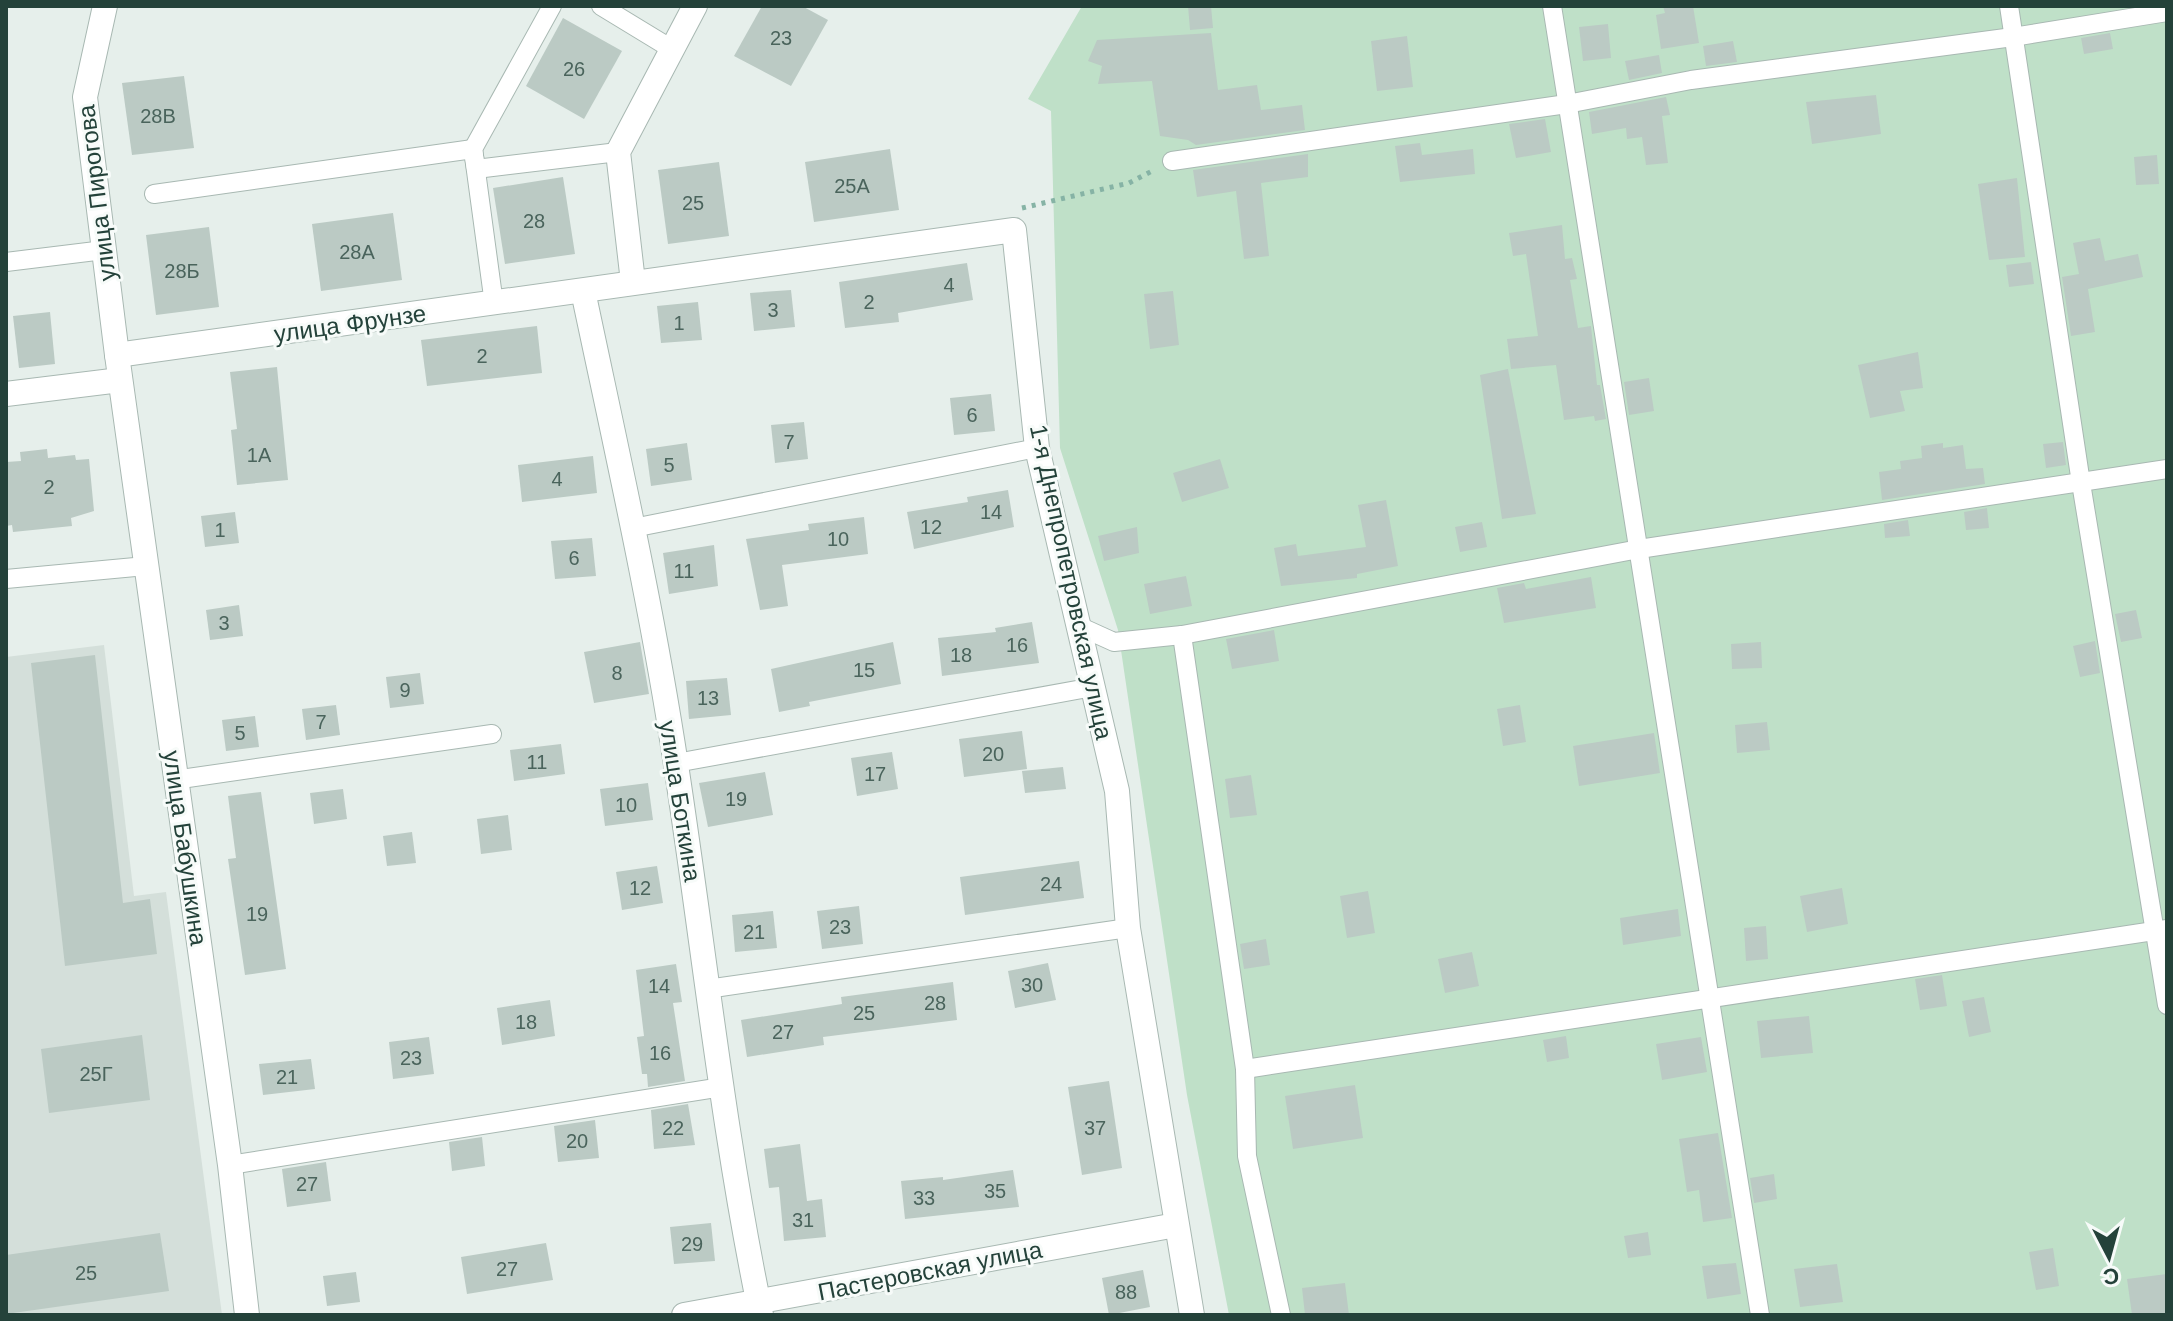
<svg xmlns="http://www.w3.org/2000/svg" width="2173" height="1321" viewBox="0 0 2173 1321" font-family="Helvetica,sans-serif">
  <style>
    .built { fill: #d4dfda }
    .green { fill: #bfe0c8 }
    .building { fill: #bbcac4 }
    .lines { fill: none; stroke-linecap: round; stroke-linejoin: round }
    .service-casing { stroke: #a8b8b2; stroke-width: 20 }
    .minor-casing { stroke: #a8b8b2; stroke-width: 26 }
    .path { stroke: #86b3a5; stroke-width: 5; stroke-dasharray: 4 6; stroke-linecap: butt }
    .service { stroke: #fff; stroke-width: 18 }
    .minor { stroke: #fff; stroke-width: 24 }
    .labels { text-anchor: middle; stroke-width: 6; stroke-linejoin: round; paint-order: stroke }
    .number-label { font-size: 20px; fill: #4a645c }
    .street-label { font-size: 24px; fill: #24423a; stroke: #f7fbf9 }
  </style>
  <rect width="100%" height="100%" fill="#e6efeb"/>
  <polygon class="built" points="104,645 134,896 166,892 222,1315 6,1315 6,657"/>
  <polygon class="green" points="1082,6 2167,6 2167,1315 1229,1315 1187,1095 1118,630 1060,448 1051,111 1028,99"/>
  <g class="building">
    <polygon points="762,6 802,6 828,20 791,86 734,56"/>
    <polygon points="1188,6 1211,6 1213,28 1190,30"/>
    <polygon points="1663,6 1693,6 1699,43 1661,49 1656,15 1665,13"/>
    <polygon points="563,18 622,51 584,119 526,86"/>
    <polygon points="1608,24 1611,58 1583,61 1579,27"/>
    <polygon points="1211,33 1218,90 1257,85 1261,110 1302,105 1305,130 1196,145 1188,140 1160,136 1152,81 1098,84 1102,66 1088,61 1097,40"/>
    <polygon points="2110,33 2113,49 2084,54 2081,38"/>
    <polygon points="1407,36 1413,87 1377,91 1371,41"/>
    <polygon points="1733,41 1737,62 1706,66 1703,46"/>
    <polygon points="1659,55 1662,73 1629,80 1625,61"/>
    <polygon points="184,76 194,148 132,155 122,83"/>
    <polygon points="1876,95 1881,134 1812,144 1806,102"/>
    <polygon points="1666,97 1670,115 1662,116 1668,163 1646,165 1642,137 1627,139 1626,128 1592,134 1589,112"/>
    <polygon points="1545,119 1551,152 1516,158 1509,124"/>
    <polygon points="1420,143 1422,155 1473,149 1475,174 1400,182 1395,146"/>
    <polygon points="890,149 899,210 814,222 805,162"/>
    <polygon points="1308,154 1308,177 1261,183 1269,256 1244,259 1236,191 1197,197 1193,170"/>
    <polygon points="2157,155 2159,184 2136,185 2134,157"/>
    <polygon points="719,162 729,236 668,244 658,170"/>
    <polygon points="563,177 575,254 505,264 493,188"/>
    <polygon points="2017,178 2025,257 1989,260 1978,184"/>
    <polygon points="393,213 402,280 321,291 312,224"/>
    <polygon points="1562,225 1565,259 1572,258 1577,279 1570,280 1578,328 1591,326 1597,385 1600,385 1606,419 1595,421 1594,416 1564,420 1556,365 1511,369 1507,339 1538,336 1526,254 1513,256 1509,233"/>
    <polygon points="209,227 219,307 156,315 146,235"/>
    <polygon points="2100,238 2105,261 2138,254 2143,277 2088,289 2095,332 2071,336 2062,277 2079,274 2073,243"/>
    <polygon points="2031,262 2034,284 2009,287 2006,265"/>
    <polygon points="967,263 973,300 898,313 899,322 845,328 839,282"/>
    <polygon points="791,290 795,327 754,331 750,293"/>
    <polygon points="1173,291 1179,345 1150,349 1144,294"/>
    <polygon points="698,302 702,340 661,343 657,306"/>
    <polygon points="50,312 55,364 19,368 13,316"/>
    <polygon points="537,326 542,373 427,386 421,340"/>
    <polygon points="1918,352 1923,388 1900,391 1905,411 1870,418 1858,365"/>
    <polygon points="277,367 288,480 237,485 231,430 237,429 230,372"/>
    <polygon points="1508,369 1536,514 1502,519 1480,375"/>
    <polygon points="1649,378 1654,411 1629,415 1624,382"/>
    <polygon points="991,394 995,431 954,435 950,398"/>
    <polygon points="804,422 808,459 775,463 771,425"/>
    <polygon points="2063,442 2066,465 2046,468 2043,444"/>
    <polygon points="687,443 692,480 651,486 646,449"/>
    <polygon points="1943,443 1943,448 1963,445 1966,469 1983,468 1985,484 1882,500 1879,472 1901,469 1900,461 1922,458 1921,446"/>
    <polygon points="47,449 48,458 75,455 76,460 89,459 94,511 71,518 72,526 13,532 12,525 6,526 6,462 21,461 20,452"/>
    <polygon points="593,456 597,493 522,502 518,465"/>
    <polygon points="1220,459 1229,488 1182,502 1173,473"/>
    <polygon points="1008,490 1014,527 914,549 907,512 968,502 967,497"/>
    <polygon points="1386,500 1398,566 1357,574 1357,578 1281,586 1274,548 1296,544 1298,556 1366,547 1358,505"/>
    <polygon points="1987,508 1989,528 1966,530 1964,512"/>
    <polygon points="235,512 239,543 205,547 201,516"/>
    <polygon points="864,517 868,554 782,565 788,606 760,610 746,539 809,530 808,524"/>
    <polygon points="1908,520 1910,536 1885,538 1884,524"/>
    <polygon points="1482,522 1487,547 1460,552 1455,527"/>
    <polygon points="1137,527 1139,553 1104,561 1098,536"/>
    <polygon points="592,538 596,576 555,579 551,541"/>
    <polygon points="714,545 718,586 669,594 663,553"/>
    <polygon points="1186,576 1192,606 1150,614 1144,584"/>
    <polygon points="1591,577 1596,608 1504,623 1497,588 1524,583 1526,589"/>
    <polygon points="239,605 243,636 210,640 206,610"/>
    <polygon points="2136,610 2142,638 2121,642 2115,614"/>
    <polygon points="1032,622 1039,663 942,676 938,638 996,632 995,628"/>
    <polygon points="1274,630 1279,661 1232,669 1226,639"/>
    <polygon points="2095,641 2100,673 2080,677 2073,646"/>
    <polygon points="640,642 649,694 594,703 584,652"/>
    <polygon points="893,642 901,684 809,702 810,706 779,712 771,669"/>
    <polygon points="1761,642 1762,668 1732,669 1731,644"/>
    <polygon points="95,655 123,903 150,899 157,954 65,966 31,663"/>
    <polygon points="420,673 424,704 390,708 386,677"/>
    <polygon points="727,678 731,715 689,719 686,681"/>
    <polygon points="336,705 340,735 306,740 302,709"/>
    <polygon points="1520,705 1526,742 1503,746 1497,709"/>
    <polygon points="255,716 259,747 226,751 222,720"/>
    <polygon points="1767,722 1770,750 1737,753 1735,725"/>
    <polygon points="1022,731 1027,769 964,777 959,739"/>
    <polygon points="1654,733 1660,773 1579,786 1573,746"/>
    <polygon points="561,744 565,774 514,781 510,750"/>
    <polygon points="892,752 898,789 857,796 851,758"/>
    <polygon points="1063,767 1066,789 1025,793 1022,771"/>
    <polygon points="765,772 773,815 708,827 699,783"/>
    <polygon points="1251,775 1257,815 1230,818 1225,779"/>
    <polygon points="648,783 653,820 605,826 600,789"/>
    <polygon points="343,789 347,819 314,824 310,793"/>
    <polygon points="261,792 286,969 245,975 228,859 236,858 228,796"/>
    <polygon points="508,815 512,850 481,854 477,819"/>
    <polygon points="412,832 416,863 387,866 383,836"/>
    <polygon points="1079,861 1084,898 965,915 960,877"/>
    <polygon points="657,866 663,903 622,910 616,872"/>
    <polygon points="1842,888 1848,924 1807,932 1800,896"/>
    <polygon points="1368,891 1375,933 1347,938 1340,896"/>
    <polygon points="859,906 863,944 822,949 817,911"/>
    <polygon points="1678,909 1681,936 1623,945 1620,918"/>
    <polygon points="773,911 777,948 735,952 732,915"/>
    <polygon points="1766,926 1768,959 1746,961 1744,928"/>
    <polygon points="1266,939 1270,965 1244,969 1240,944"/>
    <polygon points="1472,952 1479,986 1445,993 1438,959"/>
    <polygon points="1048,963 1056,1000 1015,1008 1008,971"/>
    <polygon points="676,964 682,1002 673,1003 685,1081 648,1087 647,1074 642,1074 637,1037 644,1036 636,970"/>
    <polygon points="1942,975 1947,1006 1920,1010 1915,979"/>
    <polygon points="953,982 957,1020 823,1037 824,1045 747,1057 741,1020 842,1004 841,997"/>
    <polygon points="1984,997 1991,1032 1969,1037 1962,1001"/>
    <polygon points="550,1000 555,1036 502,1045 497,1008"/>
    <polygon points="1809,1016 1813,1053 1761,1058 1757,1021"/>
    <polygon points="142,1035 150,1100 49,1113 41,1049"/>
    <polygon points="1566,1036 1569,1058 1547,1062 1543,1040"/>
    <polygon points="429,1037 434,1074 393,1079 389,1042"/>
    <polygon points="1701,1037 1707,1072 1662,1080 1656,1044"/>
    <polygon points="311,1059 315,1089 263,1095 259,1064"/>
    <polygon points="1109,1081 1122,1168 1082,1175 1068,1087"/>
    <polygon points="1355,1085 1363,1138 1293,1149 1285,1096"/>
    <polygon points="688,1104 695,1145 654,1149 651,1110"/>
    <polygon points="595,1120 599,1158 558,1162 554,1126"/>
    <polygon points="1718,1133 1732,1218 1703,1222 1699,1190 1687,1192 1679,1139"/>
    <polygon points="482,1137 485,1166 452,1171 449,1142"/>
    <polygon points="800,1144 807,1201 822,1199 826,1237 784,1241 779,1187 769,1188 764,1149"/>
    <polygon points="326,1162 331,1201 287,1207 282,1169"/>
    <polygon points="1013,1170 1019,1207 905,1219 901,1181 943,1177 943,1180"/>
    <polygon points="1774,1174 1777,1199 1754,1203 1750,1178"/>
    <polygon points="711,1223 715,1261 674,1264 670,1227"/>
    <polygon points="1648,1232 1651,1255 1628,1258 1624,1236"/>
    <polygon points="160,1233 169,1291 6,1314 6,1255"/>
    <polygon points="546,1243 553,1280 467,1294 461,1257"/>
    <polygon points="2053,1248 2059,1286 2036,1290 2029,1252"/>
    <polygon points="1736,1263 1741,1294 1707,1299 1702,1266"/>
    <polygon points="1837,1264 1843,1302 1800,1307 1794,1269"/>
    <polygon points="1143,1270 1150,1307 1109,1315 1102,1278"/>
    <polygon points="356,1272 360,1302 327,1306 323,1276"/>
    <polygon points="2167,1274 2167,1315 2132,1315 2127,1279"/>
    <polygon points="1345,1283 1349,1315 1305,1315 1302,1288"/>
  </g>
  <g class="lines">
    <defs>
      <g id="service">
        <polyline points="601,6 670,48"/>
        <polyline points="1552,6 1760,1315"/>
        <polyline points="2009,6 2081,483 2167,1005"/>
        <polyline points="1172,161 1567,104 1691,80 2013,37 2167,12"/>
        <polyline points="154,194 473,149 476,169 618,152"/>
        <polyline points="6,262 104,250"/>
        <polyline points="494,304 473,149 552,6"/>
        <polyline points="633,528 1037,448"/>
        <polyline points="6,579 146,566"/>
        <polyline points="1081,627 1114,642 1182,635 1639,549 2167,469"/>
        <polyline points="1182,635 1245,1069 1247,1156 1281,1315"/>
        <polyline points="676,763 1093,687"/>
        <polyline points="174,780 492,734"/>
        <polyline points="707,989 1128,928"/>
        <polyline points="1245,1069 2167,929"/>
        <polyline points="230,1165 722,1087"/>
      </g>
      <g id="minor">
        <polyline points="105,6 85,97 117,355 230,1165 247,1315"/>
        <polyline points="633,282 618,152 695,6"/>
        <path d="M 583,291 C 616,448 652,606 676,765 C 704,948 723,1133 761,1315"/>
        <polyline points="117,355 1014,230 1037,448 1117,791 1128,928 1192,1315"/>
        <polyline points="6,394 120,380"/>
        <polyline points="684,1315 1176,1225"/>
      </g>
    </defs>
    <use href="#service" class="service-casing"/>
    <use href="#minor" class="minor-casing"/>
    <polyline class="path" points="1022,208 1129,183 1154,170"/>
    <use href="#service" class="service"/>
    <use href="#minor" class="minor"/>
  </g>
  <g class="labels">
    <g class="number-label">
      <text x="781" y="45">23</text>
      <text x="574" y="76">26</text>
      <text x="158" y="123">28В</text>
      <text x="852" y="193">25А</text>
      <text x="693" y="210">25</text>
      <text x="534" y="228">28</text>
      <text x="357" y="259">28А</text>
      <text x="182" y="278">28Б</text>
      <text x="949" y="292">4</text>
      <text x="869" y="309">2</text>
      <text x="773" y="317">3</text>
      <text x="679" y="330">1</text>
      <text x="482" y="363">2</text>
      <text x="972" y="422">6</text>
      <text x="789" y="449">7</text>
      <text x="259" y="462">1А</text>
      <text x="669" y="472">5</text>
      <text x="557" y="486">4</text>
      <text x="49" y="494">2</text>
      <text x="991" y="519">14</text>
      <text x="931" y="534">12</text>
      <text x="220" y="537">1</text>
      <text x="838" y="546">10</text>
      <text x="574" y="565">6</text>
      <text x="684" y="578">11</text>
      <text x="224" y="630">3</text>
      <text x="1017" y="652">16</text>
      <text x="961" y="662">18</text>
      <text x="864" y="677">15</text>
      <text x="617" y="680">8</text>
      <text x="405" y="697">9</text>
      <text x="708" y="705">13</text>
      <text x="321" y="729">7</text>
      <text x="240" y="740">5</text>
      <text x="993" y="761">20</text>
      <text x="537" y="769">11</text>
      <text x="875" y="781">17</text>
      <text x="736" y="806">19</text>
      <text x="626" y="812">10</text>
      <text x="1051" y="891">24</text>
      <text x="640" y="895">12</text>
      <text x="257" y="921">19</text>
      <text x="840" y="934">23</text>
      <text x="754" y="939">21</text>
      <text x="1032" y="992">30</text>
      <text x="659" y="993">14</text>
      <text x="935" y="1010">28</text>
      <text x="864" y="1020">25</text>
      <text x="526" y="1029">18</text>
      <text x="783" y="1039">27</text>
      <text x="660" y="1060">16</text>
      <text x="411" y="1065">23</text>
      <text x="96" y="1081">25Г</text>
      <text x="287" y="1084">21</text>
      <text x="673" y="1135">22</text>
      <text x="1095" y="1135">37</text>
      <text x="577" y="1148">20</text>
      <text x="307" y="1191">27</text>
      <text x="995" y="1198">35</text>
      <text x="924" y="1205">33</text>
      <text x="803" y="1227">31</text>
      <text x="692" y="1251">29</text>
      <text x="507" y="1276">27</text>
      <text x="86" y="1280">25</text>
      <text x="1126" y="1299">88</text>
    </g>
    <g class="street-label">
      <text transform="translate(97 193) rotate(-97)" y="8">улица Пирогова</text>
      <text transform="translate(350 324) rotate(-8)" y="8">улица Фрунзе</text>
      <text transform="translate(1071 582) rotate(78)" y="8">1-я Днепропетровская улица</text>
      <text transform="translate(680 801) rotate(81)" y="8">улица Боткина</text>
      <text transform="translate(185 848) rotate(82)" y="8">улица Бабушкина</text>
      <text transform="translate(930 1271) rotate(-11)" y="8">Пастеровская улица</text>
    </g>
  </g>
  <rect width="2173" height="1321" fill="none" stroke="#24423a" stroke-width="16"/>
  <g transform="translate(2109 1257) rotate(174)" stroke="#f7fbf9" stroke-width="6" paint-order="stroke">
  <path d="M0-6L14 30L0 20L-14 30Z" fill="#24423a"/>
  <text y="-12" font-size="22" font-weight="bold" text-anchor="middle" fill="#24423a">С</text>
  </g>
</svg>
